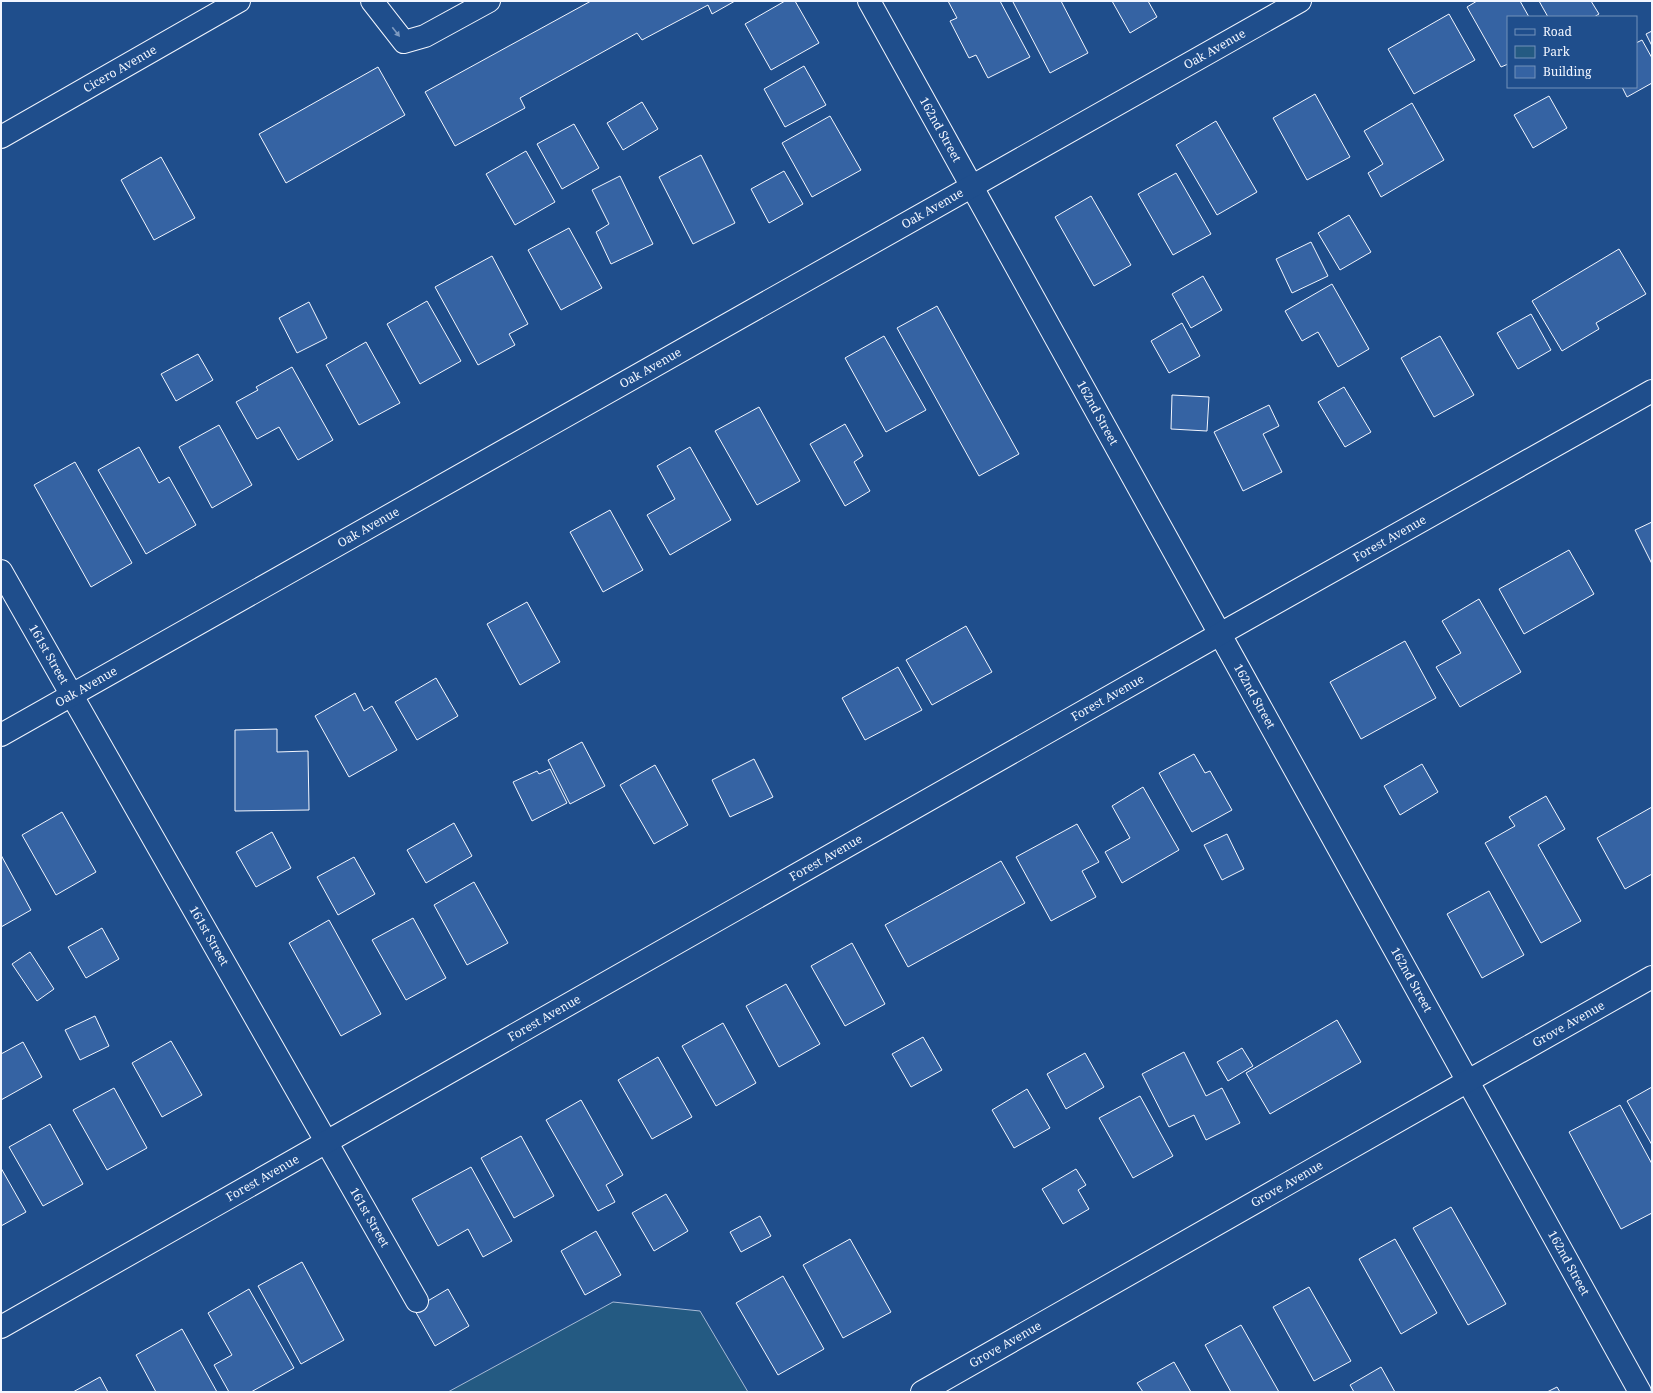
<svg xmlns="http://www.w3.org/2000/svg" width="1653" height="1393" viewBox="0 0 1653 1393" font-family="'Noto Serif',serif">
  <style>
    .green { fill: #245a82; stroke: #a8bbd7 }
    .building { fill: #3563a3; stroke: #f2f6ff }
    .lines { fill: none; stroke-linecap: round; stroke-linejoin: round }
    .minor-casing { stroke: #f2f6ff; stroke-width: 24 }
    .major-casing { stroke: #f2f6ff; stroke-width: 24 }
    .minor { stroke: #1f4e8c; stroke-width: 22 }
    .major { stroke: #1f4e8c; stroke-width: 22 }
    .oneway { fill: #7e9ac0 }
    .labels { text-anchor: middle; stroke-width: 3; stroke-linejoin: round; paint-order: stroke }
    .street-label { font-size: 12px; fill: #f2f6ff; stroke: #1f4e8c }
  </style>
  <rect width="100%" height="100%" fill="#1f4e8c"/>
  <polygon class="green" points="613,1302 700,1311 748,1392 448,1392"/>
  <g class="building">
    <polygon points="591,1 735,1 712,14 708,5 642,40 637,33 520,98 525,108 455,146 425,92"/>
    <polygon points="785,1 795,1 819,43 771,70 745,24"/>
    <polygon points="948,1 1000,1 1030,57 988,78 976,55 969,58 950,21 957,18"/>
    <polygon points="1014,1 1061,1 1088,53 1050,73 1013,2"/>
    <polygon points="1112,1 1148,1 1157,17 1130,33"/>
    <polygon points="1477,1 1520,1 1529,17 1508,17 1508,64 1501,67 1467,7"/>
    <polygon points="1539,1 1591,1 1599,14 1594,17 1548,17"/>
    <polygon points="1449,14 1475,60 1414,94 1388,49"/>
    <polygon points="1652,31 1652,46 1646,34"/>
    <polygon points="1642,40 1652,58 1652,83 1627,97 1622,87 1636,87 1636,43"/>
    <polygon points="804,66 826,105 785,127 764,89"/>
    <polygon points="378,67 405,115 286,183 259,134"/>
    <polygon points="1315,94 1350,157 1307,180 1273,118"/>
    <polygon points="1549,96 1567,128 1533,148 1514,115"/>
    <polygon points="642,102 658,129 623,150 607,123"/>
    <polygon points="1412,103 1444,160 1381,197 1368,173 1383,164 1364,131"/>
    <polygon points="830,116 861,170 812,197 782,143"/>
    <polygon points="1216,121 1257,192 1217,215 1176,145"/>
    <polygon points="574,124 599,168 562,189 537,144"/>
    <polygon points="526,151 555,202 515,225 486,174"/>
    <polygon points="701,155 735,223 693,244 659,177"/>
    <polygon points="161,157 195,218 154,240 121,180"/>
    <polygon points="784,171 803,204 769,223 751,189"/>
    <polygon points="1176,173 1211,234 1173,255 1138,194"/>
    <polygon points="620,176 653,244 611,264 596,232 609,224 592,190"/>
    <polygon points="1091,196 1131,265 1094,286 1055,217"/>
    <polygon points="1349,215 1371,252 1340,270 1318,233"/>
    <polygon points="569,228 602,288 561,310 528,250"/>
    <polygon points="1311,242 1328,276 1292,293 1276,259"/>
    <polygon points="1619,249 1646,294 1596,323 1599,329 1562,351 1532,301"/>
    <polygon points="492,256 528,324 509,334 515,345 478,365 435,287"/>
    <polygon points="1203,276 1222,310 1191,328 1172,294"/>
    <polygon points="1332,284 1369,349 1338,367 1318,332 1302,341 1285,311"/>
    <polygon points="427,301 461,361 420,384 387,324"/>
    <polygon points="309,302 327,338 297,353 279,318"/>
    <polygon points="937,306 1019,454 979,476 897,328"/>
    <polygon points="1531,314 1551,350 1518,369 1497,333"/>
    <polygon points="1182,323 1200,356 1169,373 1151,341"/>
    <polygon points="884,336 926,410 886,432 845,358"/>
    <polygon points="1440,336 1474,395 1434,417 1401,358"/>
    <polygon points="366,342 400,403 359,425 326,365"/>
    <polygon points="198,354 213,380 176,401 161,374"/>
    <polygon points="292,367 333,440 298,460 279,427 257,439 236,402 258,390 256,387"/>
    <polygon points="1344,387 1371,432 1345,447 1318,402"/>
    <polygon points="1172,395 1209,397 1207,431 1171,429"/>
    <polygon points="1269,405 1279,426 1263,434 1282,472 1243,491 1214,432"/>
    <polygon points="759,407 800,481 757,505 715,431"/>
    <polygon points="845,424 863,456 854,462 870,491 845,506 810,444"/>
    <polygon points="219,425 252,485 212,508 179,447"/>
    <polygon points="139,447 159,483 169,477 196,525 146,554 98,470"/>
    <polygon points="690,447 731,520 670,555 647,515 675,499 657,466"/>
    <polygon points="75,462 132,563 91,587 34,485"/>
    <polygon points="610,510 643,570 603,592 570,532"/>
    <polygon points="1652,522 1652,564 1635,530"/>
    <polygon points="1569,550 1594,594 1524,634 1499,589"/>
    <polygon points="1479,599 1521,672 1460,707 1436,667 1461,653 1442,621"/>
    <polygon points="527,602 560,662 520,685 487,624"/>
    <polygon points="966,626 992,672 932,705 906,660"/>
    <polygon points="1405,641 1436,698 1361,739 1330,682"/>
    <polygon points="898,667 922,710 865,740 842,698"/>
    <polygon points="436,678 458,716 417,740 395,702"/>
    <polygon points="355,693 364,711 372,706 397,750 349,777 315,716"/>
    <polygon points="277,729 277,752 308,751 309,810 235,811 235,730"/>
    <polygon points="582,742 605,786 570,804 548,760"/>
    <polygon points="1194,754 1205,773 1210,771 1232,810 1192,832 1159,773"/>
    <polygon points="754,759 773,797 730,817 712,780"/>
    <polygon points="1422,764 1438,792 1400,815 1384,786"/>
    <polygon points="655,765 688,825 654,844 620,785"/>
    <polygon points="550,769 567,803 532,821 513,782 537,771 539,774"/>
    <polygon points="1143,787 1179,850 1122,883 1105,852 1130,838 1112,806"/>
    <polygon points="1546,796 1565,829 1538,845 1581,921 1541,943 1485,843 1515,826 1509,817"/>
    <polygon points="1652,807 1652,874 1625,889 1597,838"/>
    <polygon points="62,812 96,872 56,895 22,835"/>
    <polygon points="454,823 472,856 426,883 407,850"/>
    <polygon points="1077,824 1099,862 1082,871 1096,897 1051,921 1016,857"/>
    <polygon points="272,832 291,868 256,887 236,852"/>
    <polygon points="1227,834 1244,869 1222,880 1204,845"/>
    <polygon points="1,855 31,910 1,927"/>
    <polygon points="354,857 375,894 338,915 317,877"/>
    <polygon points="1001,861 1025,903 908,967 885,925"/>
    <polygon points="474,882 508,943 467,965 434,905"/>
    <polygon points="1489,891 1524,955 1482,978 1447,914"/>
    <polygon points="413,918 446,978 406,1000 372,940"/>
    <polygon points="329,920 381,1014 341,1036 289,943"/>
    <polygon points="102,928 119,959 86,978 68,947"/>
    <polygon points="852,943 885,1004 845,1026 811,966"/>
    <polygon points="30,952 54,989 37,1001 12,964"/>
    <polygon points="786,984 820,1044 779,1067 746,1006"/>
    <polygon points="95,1016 109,1046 80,1060 65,1030"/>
    <polygon points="1337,1020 1361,1062 1270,1114 1246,1073"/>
    <polygon points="723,1023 756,1083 716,1106 682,1046"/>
    <polygon points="923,1037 942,1070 911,1087 892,1054"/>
    <polygon points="171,1041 202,1095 162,1117 132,1063"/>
    <polygon points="23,1042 42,1077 1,1100 1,1054"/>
    <polygon points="1242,1048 1253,1066 1228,1081 1217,1062"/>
    <polygon points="1184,1052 1206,1096 1222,1088 1240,1123 1206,1140 1194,1115 1169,1127 1142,1074"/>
    <polygon points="1085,1053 1104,1087 1066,1109 1047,1074"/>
    <polygon points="658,1057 692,1117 652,1139 618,1080"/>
    <polygon points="1652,1087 1652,1145 1627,1101"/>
    <polygon points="114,1088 147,1148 107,1170 73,1110"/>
    <polygon points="1027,1089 1050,1128 1014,1148 992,1110"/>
    <polygon points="1140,1096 1173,1156 1133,1178 1099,1118"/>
    <polygon points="581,1100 623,1175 606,1185 615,1202 598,1211 546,1120"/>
    <polygon points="1620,1105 1652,1164 1652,1213 1621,1229 1569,1132"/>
    <polygon points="50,1124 83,1184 43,1206 9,1147"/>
    <polygon points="521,1136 554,1196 514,1218 481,1158"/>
    <polygon points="471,1167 512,1241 483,1257 468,1229 438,1246 412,1199"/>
    <polygon points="1,1168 26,1212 1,1226"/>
    <polygon points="1076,1169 1086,1185 1078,1190 1089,1209 1063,1224 1042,1189"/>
    <polygon points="666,1194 688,1231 654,1251 632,1213"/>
    <polygon points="1451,1207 1506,1304 1468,1325 1413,1228"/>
    <polygon points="760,1216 771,1236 741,1252 730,1232"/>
    <polygon points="596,1231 621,1275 585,1295 561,1251"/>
    <polygon points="850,1239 891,1312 843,1338 803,1265"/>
    <polygon points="1395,1239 1437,1313 1401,1334 1359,1259"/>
    <polygon points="302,1262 344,1340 301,1364 258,1286"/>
    <polygon points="783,1276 824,1349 778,1375 736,1303"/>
    <polygon points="1309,1287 1351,1361 1314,1381 1273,1307"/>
    <polygon points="249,1289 294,1368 251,1392 229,1392 214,1365 232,1355 208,1313"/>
    <polygon points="448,1289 469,1326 435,1346 414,1309"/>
    <polygon points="1241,1325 1279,1392 1231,1392 1205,1345"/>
    <polygon points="182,1329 217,1392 156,1392 136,1355"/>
    <polygon points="1174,1362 1191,1392 1143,1392 1137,1383"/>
    <polygon points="1381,1367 1395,1392 1354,1392 1350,1385"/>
    <polygon points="100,1377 108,1392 73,1392"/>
    <polygon points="1557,1387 1560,1392 1547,1392"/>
  </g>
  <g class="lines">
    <defs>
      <g id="minor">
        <polyline points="372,1 404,42 425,36 489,1"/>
        <path id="s1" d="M 869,1 L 1640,1392"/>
        <path id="s2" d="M 1,571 L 417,1301"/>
        <path id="s3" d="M 1,735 L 1300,1"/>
        <path id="s4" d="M 1,1327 L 1220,634 L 1652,391"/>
        <path id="s5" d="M 922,1392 L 1468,1081 L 1652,977"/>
      </g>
      <g id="major">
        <path id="s6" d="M 1,137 L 239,1"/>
      </g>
    </defs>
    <use href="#minor" class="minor-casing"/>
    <use href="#major" class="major-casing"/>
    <use href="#minor" class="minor"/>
    <use href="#major" class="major"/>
  </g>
  <defs><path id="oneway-solid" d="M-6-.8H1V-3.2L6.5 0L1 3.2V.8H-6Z"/></defs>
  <use class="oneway" href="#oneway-solid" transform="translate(396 32) rotate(52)"/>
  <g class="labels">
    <g class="street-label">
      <text dy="4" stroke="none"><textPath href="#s3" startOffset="1394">Oak Avenue</textPath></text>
      <text dy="4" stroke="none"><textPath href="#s6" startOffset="137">Cicero Avenue</textPath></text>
      <text dy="4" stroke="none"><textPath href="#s1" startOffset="147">162nd Street</textPath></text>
      <text dy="4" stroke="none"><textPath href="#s3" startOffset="1070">Oak Avenue</textPath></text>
      <text dy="4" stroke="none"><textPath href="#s3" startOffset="746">Oak Avenue</textPath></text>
      <text dy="4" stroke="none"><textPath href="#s1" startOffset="471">162nd Street</textPath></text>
      <text dy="4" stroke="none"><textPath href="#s3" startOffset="422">Oak Avenue</textPath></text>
      <text dy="4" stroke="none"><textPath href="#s4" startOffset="1597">Forest Avenue</textPath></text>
      <text dy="4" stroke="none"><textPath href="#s2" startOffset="96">161st Street</textPath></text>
      <text dy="4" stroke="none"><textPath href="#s3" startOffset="98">Oak Avenue</textPath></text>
      <text dy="4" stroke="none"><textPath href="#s1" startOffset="795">162nd Street</textPath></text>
      <text dy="4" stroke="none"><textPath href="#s4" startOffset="1273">Forest Avenue</textPath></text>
      <text dy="4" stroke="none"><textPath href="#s4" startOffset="949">Forest Avenue</textPath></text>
      <text dy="4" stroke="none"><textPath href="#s2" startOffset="420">161st Street</textPath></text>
      <text dy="4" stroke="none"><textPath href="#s1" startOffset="1119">162nd Street</textPath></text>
      <text dy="4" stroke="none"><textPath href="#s4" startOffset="625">Forest Avenue</textPath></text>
      <text dy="4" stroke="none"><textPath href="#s5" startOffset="744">Grove Avenue</textPath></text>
      <text dy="4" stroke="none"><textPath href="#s4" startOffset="301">Forest Avenue</textPath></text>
      <text dy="4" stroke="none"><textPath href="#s5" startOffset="420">Grove Avenue</textPath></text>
      <text dy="4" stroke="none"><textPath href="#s2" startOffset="744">161st Street</textPath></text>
      <text dy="4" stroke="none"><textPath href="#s1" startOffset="1443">162nd Street</textPath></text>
      <text dy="4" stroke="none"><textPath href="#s5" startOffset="96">Grove Avenue</textPath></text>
    </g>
  </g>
  <rect width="1653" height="1393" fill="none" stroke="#f2f6ff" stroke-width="4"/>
  <rect x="1507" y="16" width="130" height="72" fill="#1f4e8c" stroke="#7391ba"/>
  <rect x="1515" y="29" width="20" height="6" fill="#1f4e8c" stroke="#7391ba"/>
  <text x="1543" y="36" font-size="12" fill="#f2f6ff">Road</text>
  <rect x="1515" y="46" width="20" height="12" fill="#245a82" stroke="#7391ba"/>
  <text x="1543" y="56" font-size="12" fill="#f2f6ff">Park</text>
  <rect x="1515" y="66" width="20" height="12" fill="#3563a3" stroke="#7391ba"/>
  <text x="1543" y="76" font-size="12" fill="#f2f6ff">Building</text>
</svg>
